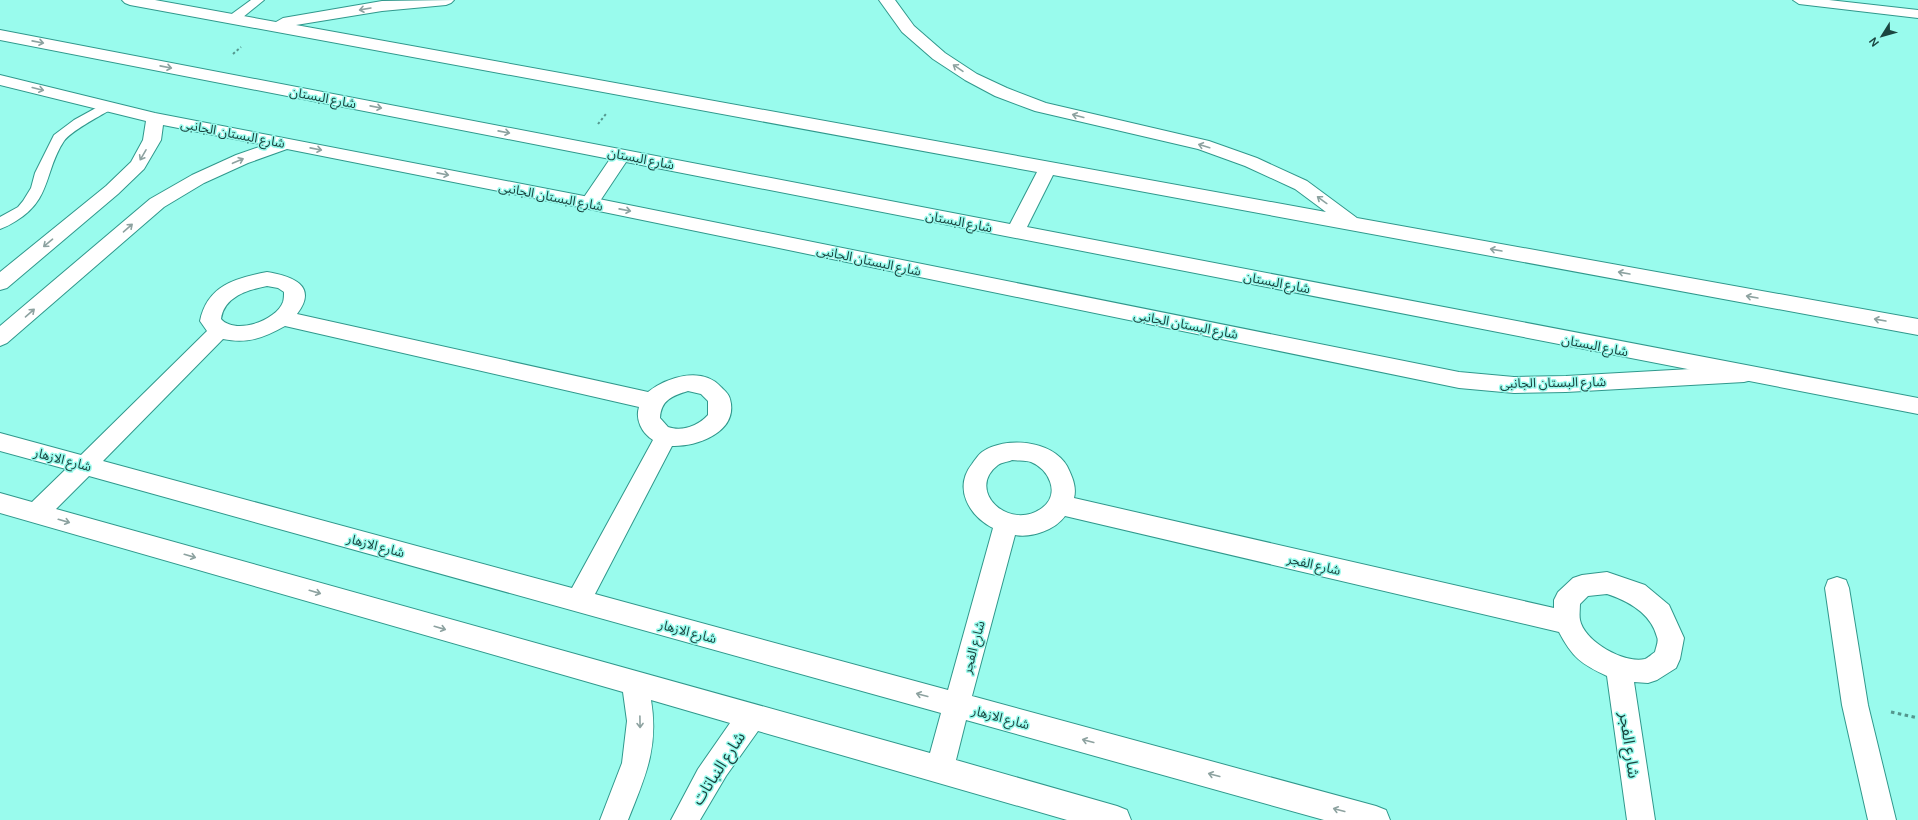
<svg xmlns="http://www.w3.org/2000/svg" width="1918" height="820" viewBox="0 0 1918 820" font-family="Manrope,'Noto Sans Arabic',sans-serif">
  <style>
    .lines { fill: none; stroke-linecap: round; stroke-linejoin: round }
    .service-casing { stroke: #30988c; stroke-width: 2 }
    .minor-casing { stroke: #30988c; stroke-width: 2 }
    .tertiary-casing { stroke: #30988c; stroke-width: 2 }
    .path-far1 { stroke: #54978e; stroke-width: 2; stroke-dasharray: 2.5 2.5; stroke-linecap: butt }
    .path { stroke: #54978e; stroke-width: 3; stroke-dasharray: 3.5 3.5; stroke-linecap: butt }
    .service { fill: #fff; fill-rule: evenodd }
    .minor { fill: #fff; fill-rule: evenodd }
    .tertiary { fill: #fff; fill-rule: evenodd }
    .oneway { stroke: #8da2a0 }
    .labels { text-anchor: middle; stroke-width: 3; stroke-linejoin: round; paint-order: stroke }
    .street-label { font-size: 13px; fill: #1b4540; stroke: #99fbed }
    .near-street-label { font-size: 16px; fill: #1b4540; stroke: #99fbed }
  </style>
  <rect width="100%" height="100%" fill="#99fbed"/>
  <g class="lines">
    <defs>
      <g id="service">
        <polygon points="251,0 264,0 237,22 229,22 227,19 229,16"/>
        <polygon points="1793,0 1829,0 1918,10 1918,18 1799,4"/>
        <path d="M 105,103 L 110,104 L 112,107 L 110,110 C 98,117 71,131 64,141 C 44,171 52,199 16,221 C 11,224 6,227 0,229 L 0,217 L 18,207 L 23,201 L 31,188 L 35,173 L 54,135 L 74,120 Z"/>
      </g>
      <g id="minor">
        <polygon points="0,75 155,113 589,197 1459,372 1514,377 1566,376 1744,366 1752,368 1755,374 1752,380 1744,382 1566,392 1514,393 1459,388 589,209 287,149 248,163 204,183 164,207 7,343 0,346 0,326 150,199 192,175 236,155 265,145 163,125 161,140 144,169 118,194 7,288 0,290 0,272 106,186 131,162 143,140 146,121 0,85"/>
        <path d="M 267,272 C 291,276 319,285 297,314 L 648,392 C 667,377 702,366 721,387 C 724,390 729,394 730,399 C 739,432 697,447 672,446 L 595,594 L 948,690 L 993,528 C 969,516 953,488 972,464 C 975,460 978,455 982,452 C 1005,436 1052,440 1067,466 C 1072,476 1077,487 1074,498 L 1554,608 L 1554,600 L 1558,592 L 1573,578 L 1582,575 L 1607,572 L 1645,585 L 1669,605 L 1684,638 L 1680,659 L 1676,668 L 1657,680 L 1648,683 L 1634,682 L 1655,820 L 1627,820 L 1607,676 C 1581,664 1572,657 1559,632 L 1065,516 C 1055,530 1032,538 1015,535 L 972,696 L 1376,806 L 1386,810 L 1390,820 L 1324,820 L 966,720 L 956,760 L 1117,806 L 1127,810 L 1131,820 L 1067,820 L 758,731 L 726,776 L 700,820 L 671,820 L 698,769 L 730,723 L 651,700 C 659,748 645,777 628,820 L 600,820 L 622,763 L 627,721 L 623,692 L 0,513 L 0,493 L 32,502 L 66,469 L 0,451 L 0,433 L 81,455 L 207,331 L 200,321 C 207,286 235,278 267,272 ZM 267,286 L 278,288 L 284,292 C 284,295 284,299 283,302 C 276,321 235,335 221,319 C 224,297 247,290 267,286 ZM 285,326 L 639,407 C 635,420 642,433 653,440 L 572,588 L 103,461 L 223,339 C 247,344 264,338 285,326 ZM 688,391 L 701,394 L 708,401 L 708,415 C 698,426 682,432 668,427 L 660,418 C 661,400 672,396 688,391 ZM 1012,460 C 1018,461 1025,460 1031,462 C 1049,469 1061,494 1042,508 C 1009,532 965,490 998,465 C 1002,462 1008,462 1012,460 ZM 89,476 L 941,713 L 930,753 L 56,509 ZM 1607,594 C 1628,601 1651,613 1657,637 C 1659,641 1656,647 1655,652 C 1652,654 1648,658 1645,659 C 1624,664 1584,641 1580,620 C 1579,615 1580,609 1580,604 L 1588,596 Z"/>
        <polygon points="1837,577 1846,580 1849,588 1868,705 1896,820 1868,820 1842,705 1825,588 1828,580"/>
      </g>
      <polygon id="tertiary" points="122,0 155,0 276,22 283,18 382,1 454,0 451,3 446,5 382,11 296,25 1326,212 1295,189 1245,166 1198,149 1035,111 995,96 965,80 933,59 902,32 879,0 895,0 914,26 945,53 977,74 1007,88 1046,103 1209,141 1257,158 1307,181 1357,218 1918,319 1918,335 1053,175 1027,227 1918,398 1918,414 626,162 596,207 589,209 582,207 580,203 610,159 0,40 0,30 1010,224 1037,172 130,5 125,3"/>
    </defs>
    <use href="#service" class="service-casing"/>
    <use href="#minor" class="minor-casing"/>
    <use href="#tertiary" class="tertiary-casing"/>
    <g class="path-far1">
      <polyline points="233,54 241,47"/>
      <polyline points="598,124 606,114"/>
    </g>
    <polyline class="path" points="1891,712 1918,718"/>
    <use href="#service" class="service"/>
    <use href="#minor" class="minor"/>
    <use href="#tertiary" class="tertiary"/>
  </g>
  <defs><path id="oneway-shaft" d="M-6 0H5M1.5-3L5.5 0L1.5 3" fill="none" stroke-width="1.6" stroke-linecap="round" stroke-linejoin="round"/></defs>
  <g class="oneway">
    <use href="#oneway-shaft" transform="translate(365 9) rotate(170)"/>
    <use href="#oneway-shaft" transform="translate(38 42) rotate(11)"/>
    <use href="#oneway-shaft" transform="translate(166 67) rotate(11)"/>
    <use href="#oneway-shaft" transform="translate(958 68) rotate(-146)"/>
    <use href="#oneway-shaft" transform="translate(38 89) rotate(14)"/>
    <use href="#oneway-shaft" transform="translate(376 107) rotate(11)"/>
    <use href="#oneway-shaft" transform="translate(1078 116) rotate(-165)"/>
    <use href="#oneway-shaft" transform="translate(504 132) rotate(11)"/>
    <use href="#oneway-shaft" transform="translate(1204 146) rotate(-163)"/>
    <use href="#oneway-shaft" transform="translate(316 149) rotate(11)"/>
    <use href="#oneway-shaft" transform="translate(143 155) rotate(120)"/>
    <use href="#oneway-shaft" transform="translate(238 161) rotate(-23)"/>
    <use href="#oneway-shaft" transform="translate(443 174) rotate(11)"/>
    <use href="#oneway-shaft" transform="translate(1322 200) rotate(-144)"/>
    <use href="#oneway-shaft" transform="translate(625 210) rotate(11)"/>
    <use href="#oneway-shaft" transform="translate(128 228) rotate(-41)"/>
    <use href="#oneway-shaft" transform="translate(48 243) rotate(140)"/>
    <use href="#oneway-shaft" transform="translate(1496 250) rotate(-170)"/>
    <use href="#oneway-shaft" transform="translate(1624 273) rotate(-170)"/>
    <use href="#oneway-shaft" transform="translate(1752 297) rotate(-170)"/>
    <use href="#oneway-shaft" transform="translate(30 313) rotate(-41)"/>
    <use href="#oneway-shaft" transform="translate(1880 320) rotate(-170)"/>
    <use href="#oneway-shaft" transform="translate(64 521) rotate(16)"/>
    <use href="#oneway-shaft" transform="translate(190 556) rotate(16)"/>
    <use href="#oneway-shaft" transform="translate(315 592) rotate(16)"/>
    <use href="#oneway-shaft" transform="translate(440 628) rotate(16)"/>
    <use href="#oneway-shaft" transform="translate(922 695) rotate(-165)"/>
    <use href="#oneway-shaft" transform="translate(640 722) rotate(89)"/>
    <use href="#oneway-shaft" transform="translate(1088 741) rotate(-165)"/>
    <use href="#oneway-shaft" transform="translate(1214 775) rotate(-165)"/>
    <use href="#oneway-shaft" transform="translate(1339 810) rotate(-165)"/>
  </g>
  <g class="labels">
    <g class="street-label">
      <text transform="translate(323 97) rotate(11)" y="5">شارع البستان</text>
      <text transform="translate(233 133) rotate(11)" y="5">شارع البستان الجانبى</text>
      <text transform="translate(641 158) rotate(11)" y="5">شارع البستان</text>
      <text transform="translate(551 196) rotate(11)" y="5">شارع البستان الجانبى</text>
      <text transform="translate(959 221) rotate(11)" y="5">شارع البستان</text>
      <text transform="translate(869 260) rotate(12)" y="5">شارع البستان الجانبى</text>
      <text transform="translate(1277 282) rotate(11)" y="5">شارع البستان</text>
      <text transform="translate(1186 324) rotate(11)" y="5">شارع البستان الجانبى</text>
      <text transform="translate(1595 345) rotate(11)" y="5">شارع البستان</text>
      <text transform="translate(1553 382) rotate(-1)" y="5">شارع البستان الجانبى</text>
      <text transform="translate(63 459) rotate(15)" y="5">شارع الازهار</text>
      <text transform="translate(376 545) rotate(15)" y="5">شارع الازهار</text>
      <text transform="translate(1314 564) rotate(13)" y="5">شارع الفجر</text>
      <text transform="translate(688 631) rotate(15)" y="5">شارع الازهار</text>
      <text transform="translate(973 647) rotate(-75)" y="5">شارع الفجر</text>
      <text transform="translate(1001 717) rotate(15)" y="5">شارع الازهار</text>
    </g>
    <g class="near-street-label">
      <text transform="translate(1630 745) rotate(82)" y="6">شارع الفجر</text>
      <text transform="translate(718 768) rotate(-57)" y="6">شارع النباتات</text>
    </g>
  </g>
  <g transform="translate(1882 36) rotate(233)" stroke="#99fbed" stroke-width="3" paint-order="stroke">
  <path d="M0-3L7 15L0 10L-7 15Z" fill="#1b4540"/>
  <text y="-6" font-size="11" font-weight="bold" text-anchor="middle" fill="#1b4540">N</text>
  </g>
</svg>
